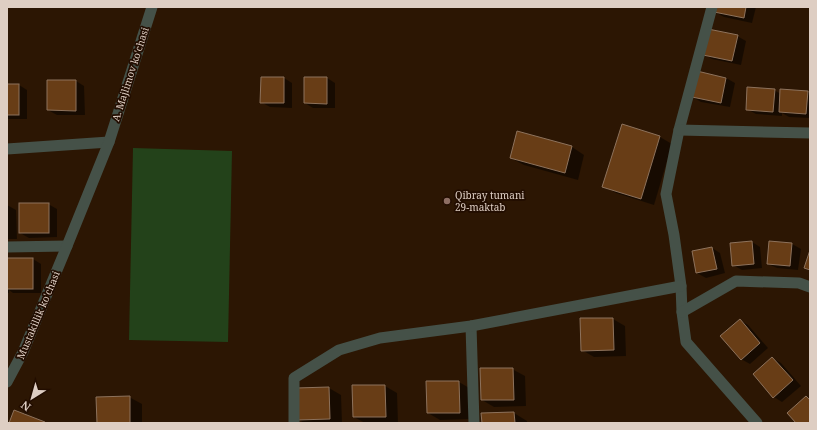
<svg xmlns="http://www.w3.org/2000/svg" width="817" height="430" viewBox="0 0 817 430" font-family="'Noto Serif',serif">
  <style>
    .green { fill: #23421a }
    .shadow { fill: #0007 }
    .building { fill: #683d16; stroke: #8d725c }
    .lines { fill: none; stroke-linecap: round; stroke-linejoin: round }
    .minor { stroke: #455148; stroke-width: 11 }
    .education-dot { fill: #8d6e63; stroke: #220d00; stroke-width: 1.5 }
    .labels { text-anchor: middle; stroke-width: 3.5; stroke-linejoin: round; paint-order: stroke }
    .street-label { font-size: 10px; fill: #decec3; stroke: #220d00 }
    .poi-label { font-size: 10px; fill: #decec3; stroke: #220d00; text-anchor: start }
  </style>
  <rect width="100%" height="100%" fill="#2c1603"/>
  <polygon class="green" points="133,148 232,151 228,342 129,340"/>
  <g class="shadow">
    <polygon points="716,7 756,7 752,23 724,17 715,12"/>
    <polygon points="737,36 746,41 741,65 712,59 704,54"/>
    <polygon points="698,73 726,78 735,83 730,107 701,102 693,97"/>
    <polygon points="284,78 292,83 292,108 270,107 261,102"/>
    <polygon points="305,78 327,78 335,83 335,108 313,108 305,103"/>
    <polygon points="76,81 84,86 85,115 57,115 48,110"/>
    <polygon points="7,85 19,85 27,90 27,119 7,119"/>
    <polygon points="774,90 781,94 807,92 810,93 810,118 789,117 782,113 782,116 756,114 747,109"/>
    <polygon points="518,133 572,147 584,155 578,180 524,165 511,158"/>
    <polygon points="660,137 672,144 654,205 616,193 604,186"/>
    <polygon points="48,204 57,209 57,237 29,238 20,233"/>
    <polygon points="7,205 16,210 17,239 7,239"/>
    <polygon points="752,242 760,247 762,268 742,270 733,265"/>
    <polygon points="770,242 792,244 801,249 798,270 777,268 768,264"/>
    <polygon points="712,248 720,253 725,273 706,278 697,273"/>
    <polygon points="7,259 33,259 41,264 41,293 13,293 9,290 9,293 7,293"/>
    <polygon points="613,319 625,326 626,356 594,357 582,350"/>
    <polygon points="740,320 748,325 768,348 750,364 741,359"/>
    <polygon points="772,358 781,363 801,386 782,402 774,397"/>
    <polygon points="512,369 525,376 526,406 494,407 482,400"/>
    <polygon points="459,382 471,389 472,419 440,420 428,413"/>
    <polygon points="385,386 397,393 398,423 365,423 354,417"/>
    <polygon points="329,388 341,395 342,423 304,423 298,419"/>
    <polygon points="129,397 142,404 142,423 98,423"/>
    <polygon points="514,413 527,421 527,423 483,423 483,414"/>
  </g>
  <g class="building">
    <polygon points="715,7 746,7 744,18 714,12"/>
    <polygon points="708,29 738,35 732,61 703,55"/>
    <polygon points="697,71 726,78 721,103 692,97"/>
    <polygon points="261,77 284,77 284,103 260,103"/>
    <polygon points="304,77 327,77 327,104 304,103"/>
    <polygon points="47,80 76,80 76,111 47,110"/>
    <rect x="7" y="84" width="12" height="31"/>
    <polygon points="747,87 775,89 773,112 746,110"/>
    <polygon points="780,89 808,91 806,114 779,112"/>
    <polygon points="622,124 660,136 641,199 602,187"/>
    <polygon points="517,131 572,146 565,173 510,158"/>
    <rect x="19" y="203" width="30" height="30"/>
    <polygon points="752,241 754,264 732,266 730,243"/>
    <polygon points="769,241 792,243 790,266 767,264"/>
    <polygon points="712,247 717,269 696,273 692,251"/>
    <polygon points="810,250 810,270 804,268"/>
    <rect x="7" y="258" width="26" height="31"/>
    <polygon points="580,318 613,318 614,350 581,351"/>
    <polygon points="740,319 760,343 741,360 720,336"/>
    <polygon points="772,357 793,380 773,398 753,374"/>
    <polygon points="480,368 513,368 514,400 481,400"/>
    <polygon points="426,381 459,381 460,413 427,413"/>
    <polygon points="352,385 385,385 386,417 353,417"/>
    <polygon points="329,387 330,419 297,420 296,388"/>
    <polygon points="130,396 130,423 97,423 96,397"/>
    <polygon points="806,396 810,400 810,423 796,423 787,413"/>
    <polygon points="14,410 45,422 44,423 9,423"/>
    <polygon points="514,412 515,423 482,423 481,413"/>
  </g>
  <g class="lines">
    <g class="minor">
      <polyline points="712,7 679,130 666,194 674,235 681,286 682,312 686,342 757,423"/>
      <polyline points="679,130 810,133"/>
      <polyline points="7,149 109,142"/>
      <polyline points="7,247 67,246"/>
      <polyline points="682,312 736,281 799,283 810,287"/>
      <polyline points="471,326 474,423"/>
      <polyline points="7,382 23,352 67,246 109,142 152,7"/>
      <polyline points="294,423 294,378 339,350 380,338 471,326 681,286"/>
    </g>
  </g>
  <circle class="education-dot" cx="447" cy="201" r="4"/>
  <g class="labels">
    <g class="street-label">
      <text transform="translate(130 74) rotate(-72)" y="4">A. Majlimov ko'chasi</text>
      <text transform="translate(38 315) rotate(-67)" y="4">Mustakillik ko'chasi</text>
    </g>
    <g class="poi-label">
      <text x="455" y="199">Qibray tumani<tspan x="455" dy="12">29-maktab</tspan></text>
    </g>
  </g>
  <rect width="817" height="430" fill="none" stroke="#decec3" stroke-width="16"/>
  <g transform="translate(32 398) rotate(217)" stroke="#220d00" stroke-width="3" paint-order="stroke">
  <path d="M0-3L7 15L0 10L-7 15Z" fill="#decec3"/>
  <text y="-6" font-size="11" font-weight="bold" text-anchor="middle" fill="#decec3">N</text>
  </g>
</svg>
